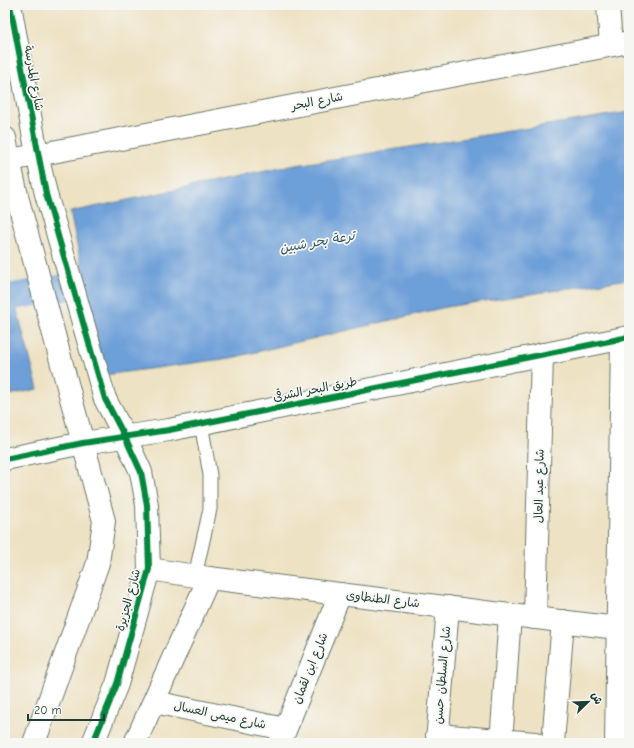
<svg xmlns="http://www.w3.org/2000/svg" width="634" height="748" viewBox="0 0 634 748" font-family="'Comic Neue','Playpen Sans Arabic',sans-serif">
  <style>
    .water { fill: #6d9fd8; stroke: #466e86 }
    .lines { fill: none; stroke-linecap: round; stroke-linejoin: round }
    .canal { stroke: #6d9fd8; stroke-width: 27 }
    .service-casing { stroke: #677766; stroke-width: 15 }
    .minor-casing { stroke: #677766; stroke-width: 24 }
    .tertiary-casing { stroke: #677766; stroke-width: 24 }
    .service { stroke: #fff; stroke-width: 13 }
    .minor { stroke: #fff; stroke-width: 22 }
    .tertiary { stroke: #fff; stroke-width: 22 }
    .cycleway-casing { stroke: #f6f6f2; stroke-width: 8 }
    .cycleway { stroke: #00873e; stroke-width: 6 }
    .labels { text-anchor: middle; stroke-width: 3.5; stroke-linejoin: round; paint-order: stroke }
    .street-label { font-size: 12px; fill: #1f3d34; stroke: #f6f6f2 }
    .water-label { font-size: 13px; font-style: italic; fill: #365a65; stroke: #f6f6f2 }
  </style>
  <rect width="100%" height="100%" fill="#f6f6f2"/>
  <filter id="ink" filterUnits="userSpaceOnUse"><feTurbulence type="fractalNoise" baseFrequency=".025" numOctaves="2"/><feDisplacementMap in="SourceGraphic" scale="8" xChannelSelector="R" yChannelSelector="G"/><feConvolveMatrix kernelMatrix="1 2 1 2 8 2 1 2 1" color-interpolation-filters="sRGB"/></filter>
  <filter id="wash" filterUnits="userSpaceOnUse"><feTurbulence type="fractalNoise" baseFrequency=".012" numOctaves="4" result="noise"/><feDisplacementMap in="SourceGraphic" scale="16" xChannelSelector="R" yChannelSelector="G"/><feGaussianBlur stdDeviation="0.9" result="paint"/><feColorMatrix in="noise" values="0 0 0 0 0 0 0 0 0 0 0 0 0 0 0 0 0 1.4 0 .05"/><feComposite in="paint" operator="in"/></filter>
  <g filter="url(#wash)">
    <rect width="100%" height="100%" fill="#eee2c4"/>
    <g class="water">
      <polygon points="629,112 629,279 446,307 231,358 104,375 70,212 290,166"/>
      <polygon points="5,265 38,389 5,396"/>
    </g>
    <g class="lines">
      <polyline class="canal" points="5,298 121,277"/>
    </g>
  </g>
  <g filter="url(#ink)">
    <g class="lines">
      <defs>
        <polyline id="service" points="195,576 210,509 210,475 201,423"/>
        <g id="minor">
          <polyline points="10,5 37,154"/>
          <polyline points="608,5 611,45"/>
          <polyline points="5,138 9,160"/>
          <polyline points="149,569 209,578 617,628"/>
          <polyline points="535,618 542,354"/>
          <polyline points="154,702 285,729"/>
          <polyline points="437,735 535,743"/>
          <polyline points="34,743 98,563 104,521 83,443"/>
          <polyline points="93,743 117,684 149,569 147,505 141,472 125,437"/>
          <polyline points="135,743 209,578"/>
          <polyline points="280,743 340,594"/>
          <polyline points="437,743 448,607"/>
          <polyline points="501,743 510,615"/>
          <polyline points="553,743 563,621"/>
          <polyline points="616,743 622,339"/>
        </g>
        <g id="tertiary">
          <polyline points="37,154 46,194 105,399 125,437"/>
          <polyline points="9,160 18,200 83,443"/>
          <polyline points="5,161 629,42"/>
          <polyline points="5,459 83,443 169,430 629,337"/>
        </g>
      </defs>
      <use href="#service" class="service-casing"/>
      <use href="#minor" class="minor-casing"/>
      <use href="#tertiary" class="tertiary-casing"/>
      <use href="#service" class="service"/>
      <use href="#minor" class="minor"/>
      <use href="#tertiary" class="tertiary"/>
      <defs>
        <g id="cycleway">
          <polyline points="10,5 46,194 105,399 125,437 141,472 147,505 149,569 117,684 93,743"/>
          <polyline points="5,459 83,443 169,430 629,337"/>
        </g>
      </defs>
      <use href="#cycleway" class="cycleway-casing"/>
      <use href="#cycleway" class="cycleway"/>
    </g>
  </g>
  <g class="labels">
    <g class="street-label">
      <text transform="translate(34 78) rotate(80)" y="4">شارع المدرسة</text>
      <text transform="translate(317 101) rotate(-11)" y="4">شارع البحر</text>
      <text transform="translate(315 389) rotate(-11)" y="4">طريق البحر الشرقى</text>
      <text transform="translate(539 486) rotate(-89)" y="4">شارع عبد العال</text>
      <text transform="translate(383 599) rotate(7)" y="4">شارع الطنطاوى</text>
      <text transform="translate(128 600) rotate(-75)" y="4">شارع الجزيرة</text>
      <text transform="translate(310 668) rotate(-68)" y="4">شارع ابن لقمان</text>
      <text transform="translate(442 675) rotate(-85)" y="4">شارع السلطان حسن</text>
      <text transform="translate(220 715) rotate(12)" y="4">شارع ميمى العسال</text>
    </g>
    <g class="water-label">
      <text transform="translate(317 241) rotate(-10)" y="5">ترعة بحر شبين</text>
    </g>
  </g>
  <rect width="634" height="748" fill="none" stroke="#f6f6f2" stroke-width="20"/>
  <g transform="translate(588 702) rotate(67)" stroke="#f6f6f2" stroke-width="3" paint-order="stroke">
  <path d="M0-3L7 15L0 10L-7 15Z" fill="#1f3d34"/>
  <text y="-6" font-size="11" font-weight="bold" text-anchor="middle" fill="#1f3d34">ش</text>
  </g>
  <path d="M28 714v6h76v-6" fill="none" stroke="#1f3d34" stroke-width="2"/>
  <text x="34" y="714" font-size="12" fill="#1f3d34" stroke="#f6f6f2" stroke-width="3" paint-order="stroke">20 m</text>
</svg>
